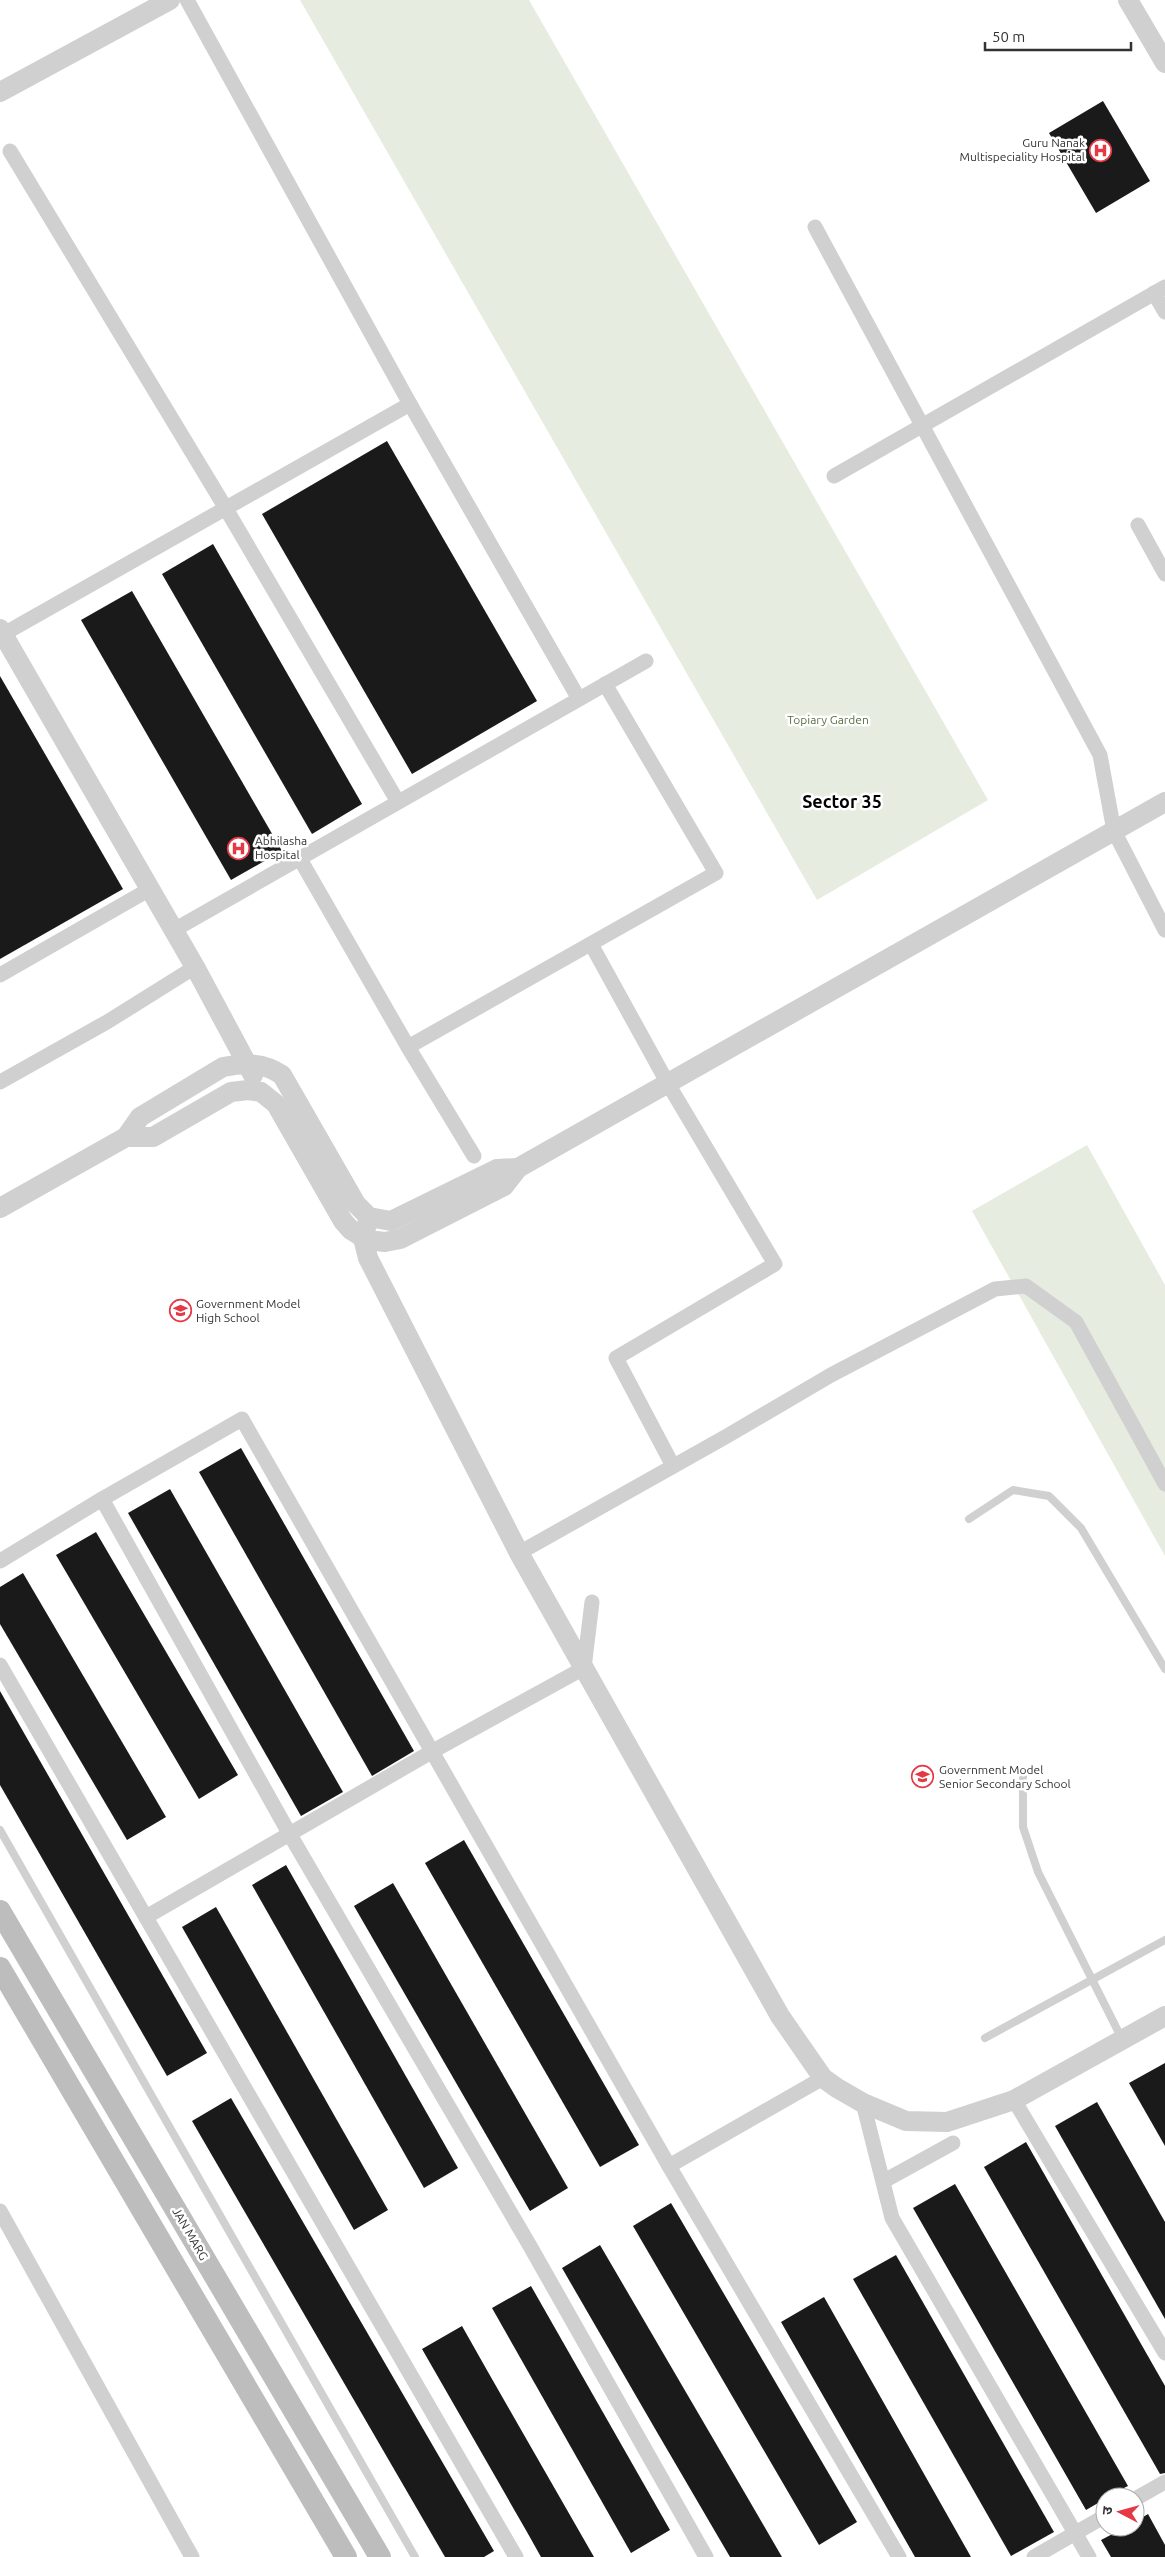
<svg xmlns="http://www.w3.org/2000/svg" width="1165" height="2557" viewBox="0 0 1165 2557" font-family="Ubuntu,'Noto Sans Devanagari',sans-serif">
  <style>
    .green { fill: #e6ecdf }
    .building { fill: #1a1a1a }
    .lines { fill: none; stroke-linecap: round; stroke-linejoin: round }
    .service { stroke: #d0d0d0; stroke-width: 8 }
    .minor { stroke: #d0d0d0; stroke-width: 15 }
    .tertiary { stroke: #d0d0d0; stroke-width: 20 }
    .secondary { stroke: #bdbdbd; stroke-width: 22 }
    .labels { text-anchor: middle; stroke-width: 5; stroke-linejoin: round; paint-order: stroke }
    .poi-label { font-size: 12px; fill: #333; stroke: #fff; text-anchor: start }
    .park-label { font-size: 12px; fill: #56703f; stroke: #fff }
    .street-label { font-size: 12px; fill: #333; stroke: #fff }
    .district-label { font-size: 18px; font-weight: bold; fill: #000; stroke: #fff }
  </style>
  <rect width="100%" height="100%" fill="#fff"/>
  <g class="green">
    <polygon points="300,0 529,0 988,800 817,900"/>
    <polygon points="1087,1145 1165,1285 1165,1556 972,1211"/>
  </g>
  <g class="building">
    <polygon points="1103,101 1150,181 1096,213 1049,133"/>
    <polygon points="387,441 537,701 412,774 262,514"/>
    <polygon points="213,544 362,804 312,834 162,574"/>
    <polygon points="132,591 282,851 231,880 81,620"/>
    <polygon points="0,676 123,889 0,959"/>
    <polygon points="241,1448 414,1751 372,1776 199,1472"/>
    <polygon points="170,1489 343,1792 301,1816 128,1513"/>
    <polygon points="96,1532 238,1775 199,1799 56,1555"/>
    <polygon points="23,1573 166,1817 127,1840 0,1624 0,1587"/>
    <polygon points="0,1691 207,2053 167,2076 0,1785"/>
    <polygon points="464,1840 639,2145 600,2167 425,1863"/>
    <polygon points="286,1865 458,2168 424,2188 252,1885"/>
    <polygon points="393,1883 568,2188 530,2211 354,1906"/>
    <polygon points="216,1907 388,2210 354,2230 182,1927"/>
    <polygon points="1165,2063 1165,2146 1129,2083"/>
    <polygon points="231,2098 494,2551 484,2557 445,2557 192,2121"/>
    <polygon points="1097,2102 1165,2222 1165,2319 1055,2126"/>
    <polygon points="1026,2142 1165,2386 1165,2473 1160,2474 984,2167"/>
    <polygon points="955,2184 1128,2486 1105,2497 1105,2499 1086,2510 913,2208"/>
    <polygon points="671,2203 857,2522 819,2545 633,2226"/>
    <polygon points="600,2245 746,2495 782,2557 730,2557 654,2427 562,2268"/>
    <polygon points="896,2255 1054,2532 1011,2556 853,2279"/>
    <polygon points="531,2286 670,2530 631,2553 492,2308"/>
    <polygon points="824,2297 863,2366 971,2557 915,2557 781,2322"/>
    <polygon points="462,2326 488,2372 594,2557 541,2557 527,2532 422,2349"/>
    <polygon points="1148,2514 1165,2545 1165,2557 1111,2557 1101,2540 1126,2527 1135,2527 1135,2522"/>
  </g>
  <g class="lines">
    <g class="service">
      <polyline points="969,1519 1013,1490 1049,1496 1081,1528 1165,1669"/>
      <polyline points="1023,1772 1023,1827 1038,1872 1122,2039"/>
      <polyline points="0,1830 415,2557"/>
      <polyline points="985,2038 1165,1940"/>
    </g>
    <g class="minor">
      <polyline points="187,0 410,404 579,699"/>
      <polyline points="10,151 225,507 398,802"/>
      <polyline points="815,227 1100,755 1114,831 1165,930"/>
      <polyline points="1154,293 1165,312"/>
      <polyline points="834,476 1165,287"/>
      <polyline points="1138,525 1165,574"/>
      <polyline points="0,636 410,404"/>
      <polyline points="300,859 408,1047 716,873 605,684"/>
      <polyline points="174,930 646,661"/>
      <polyline points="591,944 667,1082 775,1264 616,1358 673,1466"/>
      <polyline points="0,975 150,889"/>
      <polyline points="408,1047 474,1156"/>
      <polyline points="0,1082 107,1022 195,967"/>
      <polyline points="102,1499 289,1833 530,2246 706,2557"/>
      <polyline points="519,1553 727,1436 831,1375 995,1289 1026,1286 1076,1322 1165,1484"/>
      <polyline points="0,1561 102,1499 242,1419 669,2166 899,2557"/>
      <polyline points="0,1665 516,2557"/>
      <polyline points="146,1917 433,1751 584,1668 592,1602"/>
      <polyline points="1014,2100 1165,2353"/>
      <polyline points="863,2103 892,2218 1089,2557"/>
      <polyline points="669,2166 823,2078"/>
      <polyline points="884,2181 953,2143"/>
      <polyline points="0,2211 192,2557"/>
      <polyline points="1135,2499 1165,2482"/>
      <polyline points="1034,2557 1105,2516"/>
    </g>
    <g class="tertiary">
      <polyline points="1128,0 1165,63"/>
      <polyline points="0,92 170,0"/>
      <polyline points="0,629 195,967 253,1075"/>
      <polyline points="126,1137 153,1137 231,1092 248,1090 261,1092 276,1104 343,1221 351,1230 367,1240 385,1242 400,1239 504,1186 518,1168 1165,802"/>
      <path d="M 0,1208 L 126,1137 L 140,1117 L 223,1067 C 245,1063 263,1062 282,1075 L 356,1204 L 369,1217 L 391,1221 L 497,1169 L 518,1168"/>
      <polyline points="369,1217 363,1238 368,1258 519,1553 780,2016 823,2078 837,2088 863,2103 906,2121 947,2122 1014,2100 1165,2016"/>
    </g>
    <g class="secondary">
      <polyline points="0,1911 380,2557"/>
      <polyline points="0,1968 346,2557"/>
    </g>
  </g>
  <defs>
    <symbol id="hospital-ring" viewBox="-11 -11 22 22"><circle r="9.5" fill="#fff" stroke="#e63946" stroke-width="1.5"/><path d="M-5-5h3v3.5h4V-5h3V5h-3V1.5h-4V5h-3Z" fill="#e63946"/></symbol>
    <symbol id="school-ring" viewBox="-11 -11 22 22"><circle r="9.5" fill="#fff" stroke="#e63946" stroke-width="1.5"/><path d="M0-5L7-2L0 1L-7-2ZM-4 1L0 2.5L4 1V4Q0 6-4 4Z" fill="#e63946"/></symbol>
  </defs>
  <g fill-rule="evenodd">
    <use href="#hospital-ring" x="1088" y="138" width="25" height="25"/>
    <use href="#hospital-ring" x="226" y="836" width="25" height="25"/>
    <use href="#school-ring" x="168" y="1298" width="25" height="25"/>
    <use href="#school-ring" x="910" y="1764" width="25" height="25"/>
  </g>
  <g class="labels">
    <g class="poi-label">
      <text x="1085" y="147" text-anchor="end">Guru Nanak<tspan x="1085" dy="14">Multispeciality Hospital</tspan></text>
      <text x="255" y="845">Abhilasha<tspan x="255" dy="14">Hospital</tspan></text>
      <text x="196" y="1308">Government Model<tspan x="196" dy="14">High School</tspan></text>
      <text x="939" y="1774">Government Model<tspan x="939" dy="14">Senior Secondary School</tspan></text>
    </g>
    <g class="park-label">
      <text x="828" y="724">Topiary Garden</text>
    </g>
    <g class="street-label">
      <text transform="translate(190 2234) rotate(60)" y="4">JAN MARG</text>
    </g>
    <g class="district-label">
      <text x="842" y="808">Sector 35</text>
    </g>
  </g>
  <g transform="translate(1120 2512) rotate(276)"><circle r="24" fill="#ffffff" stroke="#adadad"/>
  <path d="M0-4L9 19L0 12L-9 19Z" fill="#e63946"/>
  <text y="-8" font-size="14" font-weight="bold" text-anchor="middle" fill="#333333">उ</text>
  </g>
  <path d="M985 42v8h146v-8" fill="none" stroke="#333333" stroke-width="2.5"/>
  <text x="992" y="42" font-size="15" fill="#333333" stroke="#ffffff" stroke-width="4" paint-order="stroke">50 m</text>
</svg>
